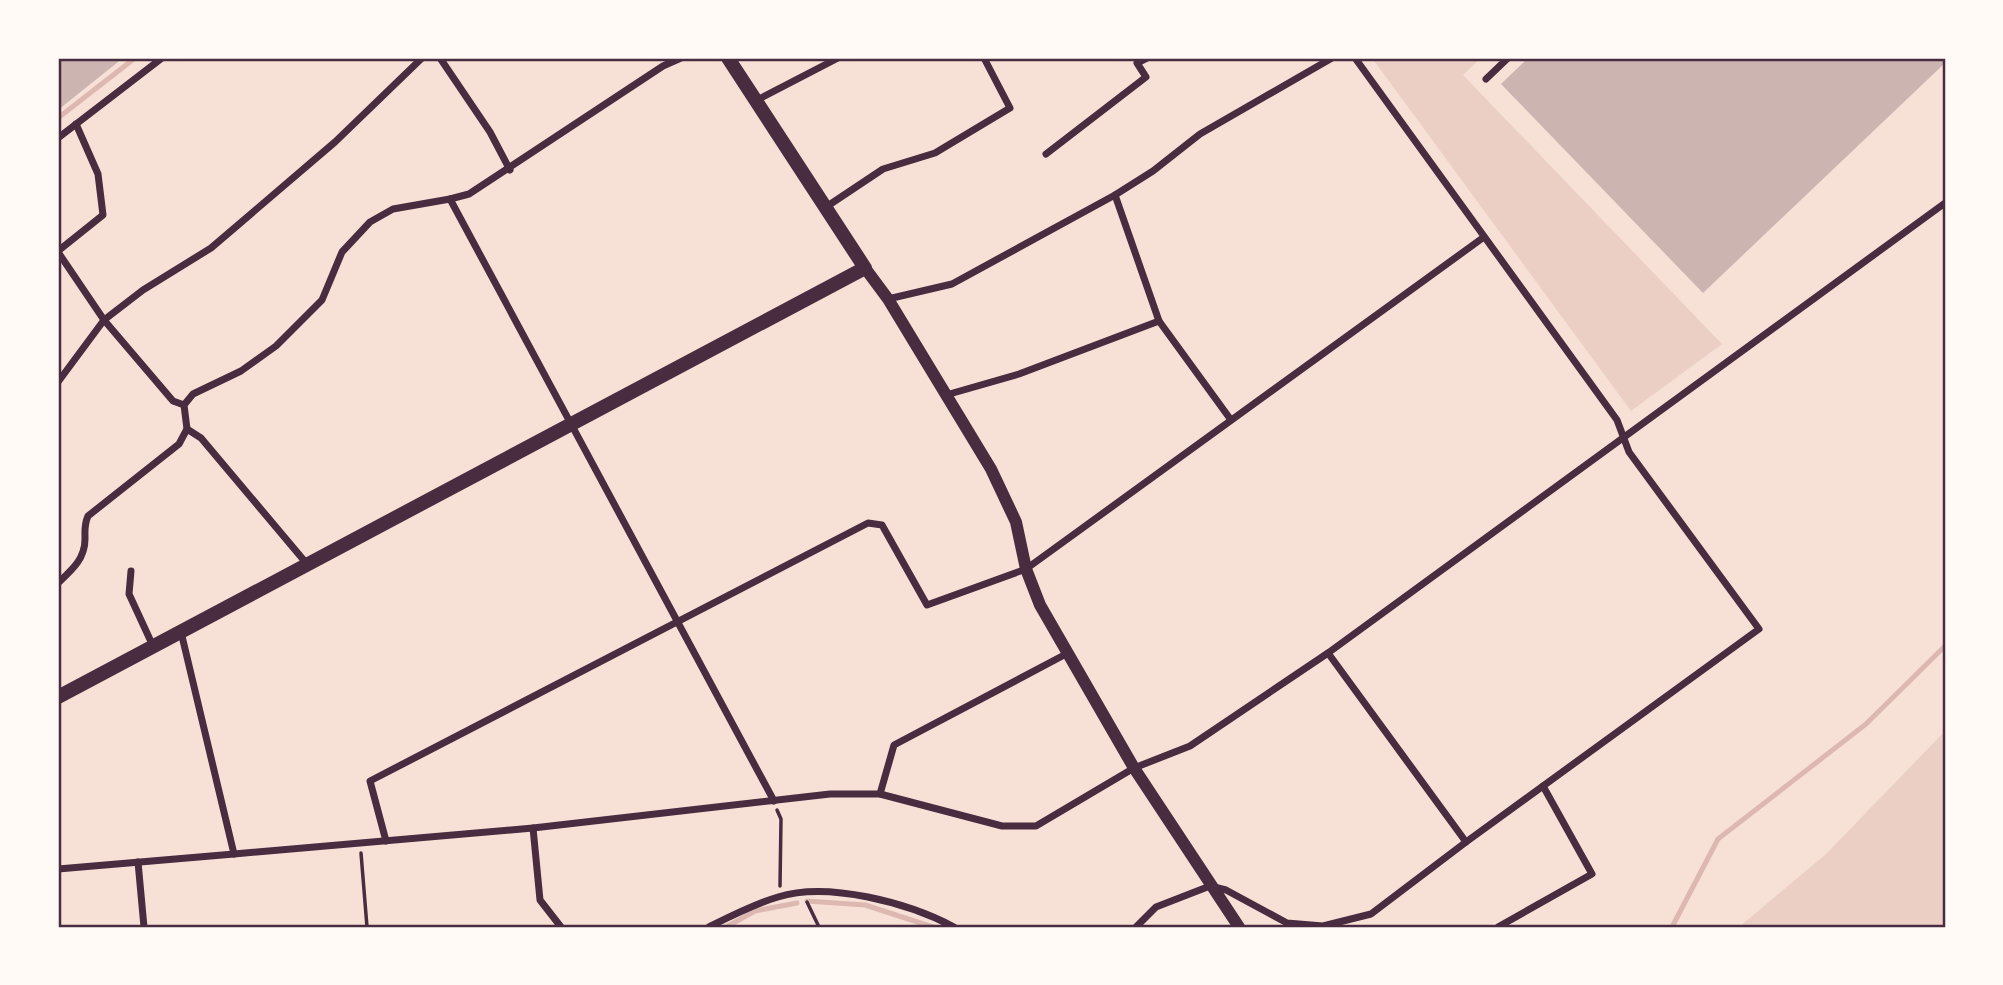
<svg xmlns="http://www.w3.org/2000/svg" width="2003" height="985" viewBox="0 0 2003 985" font-family="'Titillium Web',sans-serif">
  <style>
    .green { fill: #ebcfc5 }
    .lines { fill: none; stroke-linecap: round; stroke-linejoin: round }
    .stream { stroke: #dcb8b0; stroke-width: 5 }
    .building { fill: #ccb4b1 }
    .path { stroke: #4a2c40; stroke-width: 3.5 }
    .minor { stroke: #4a2c40; stroke-width: 7 }
    .tertiary { stroke: #4a2c40; stroke-width: 12 }
    .secondary { stroke: #4a2c40; stroke-width: 14 }
    .neatline { fill: none; stroke: #4a2c40; stroke-width: 2.5 }
  </style>
  <rect width="100%" height="100%" fill="#f7e1d7"/>
  <g class="green">
    <polygon points="1372,58 1481,58 1463,75 1722,344 1631,411"/>
    <polygon points="1945,731 1945,927 1739,927 1826,854"/>
  </g>
  <g class="lines">
    <g class="stream">
      <polyline points="58,118 135,58"/>
      <polyline points="807,901 865,905 933,927"/>
      <polyline points="726,927 755,911 797,903"/>
      <polyline points="1672,927 1718,839 1866,724 1945,646"/>
    </g>
  </g>
  <g class="building">
    <polygon points="58,58 123,58 58,110"/>
    <polygon points="1528,58 1945,58 1945,63 1703,293 1501,84"/>
  </g>
  <g class="lines">
    <g class="path">
      <polyline points="777,810 781,819 780,886"/>
      <polyline points="361,853 367,927"/>
      <polyline points="807,902 819,927"/>
    </g>
    <g class="minor">
      <polyline points="440,58 490,132 510,170"/>
      <polyline points="681,58 663,66 469,194 450,199 774,801"/>
      <polyline points="1355,58 1617,420 1629,452 1759,629 1466,842"/>
      <polyline points="1486,79 1508,58"/>
      <polyline points="757,100 838,58"/>
      <polyline points="58,138 162,58"/>
      <polyline points="1046,154 1146,77 1137,63 1147,58"/>
      <polyline points="1115,195 1159,321 1231,420"/>
      <polyline points="826,207 883,169 935,153 1010,108 984,58"/>
      <polyline points="58,251 103,215 98,174 76,124"/>
      <polyline points="58,252 104,320 173,401 184,405"/>
      <polyline points="888,299 952,284 1115,195 1153,171 1200,134 1332,58"/>
      <polyline points="58,382 104,320 143,290 211,248 335,142 422,58"/>
      <polyline points="946,395 1019,374 1159,321"/>
      <polyline points="187,429 201,438 307,564"/>
      <polyline points="131,571 129,594 153,646"/>
      <path d="M 58,583 C 72,570 85,559 85,539 C 85,530 84,525 88,516 L 179,444 L 187,429 L 184,405 L 193,394 L 241,371 L 276,346 L 322,300 L 342,252 L 370,222 L 393,209 L 450,199"/>
      <polyline points="880,794 894,745 1068,653"/>
      <polyline points="533,828 540,900 561,927"/>
      <polyline points="386,841 370,781 868,523 882,525 927,605 1026,569 1484,237"/>
      <polyline points="234,854 533,828 830,794 880,794 1002,826 1036,826 1134,768 1190,746 1328,653 1945,203"/>
      <polyline points="138,862 144,927"/>
      <polyline points="58,869 234,854 181,632"/>
      <path d="M 709,927 C 731,916 754,904 778,897 C 828,881 909,903 954,927"/>
      <polyline points="1136,927 1156,907 1210,886 1226,890 1287,923 1323,926 1371,914 1466,842 1328,653"/>
      <polyline points="1498,927 1592,874 1543,786"/>
    </g>
    <polyline class="tertiary" points="865,268 888,299 991,469 1016,522 1026,569 1040,605 1134,768 1239,927"/>
    <polyline class="secondary" points="58,697 865,268 728,58"/>
  </g>
  <rect width="2003" height="985" fill="none" stroke="#fffaf5" stroke-width="119"/>
  <rect x="60" y="60" width="1884" height="866" class="neatline"/>
</svg>
